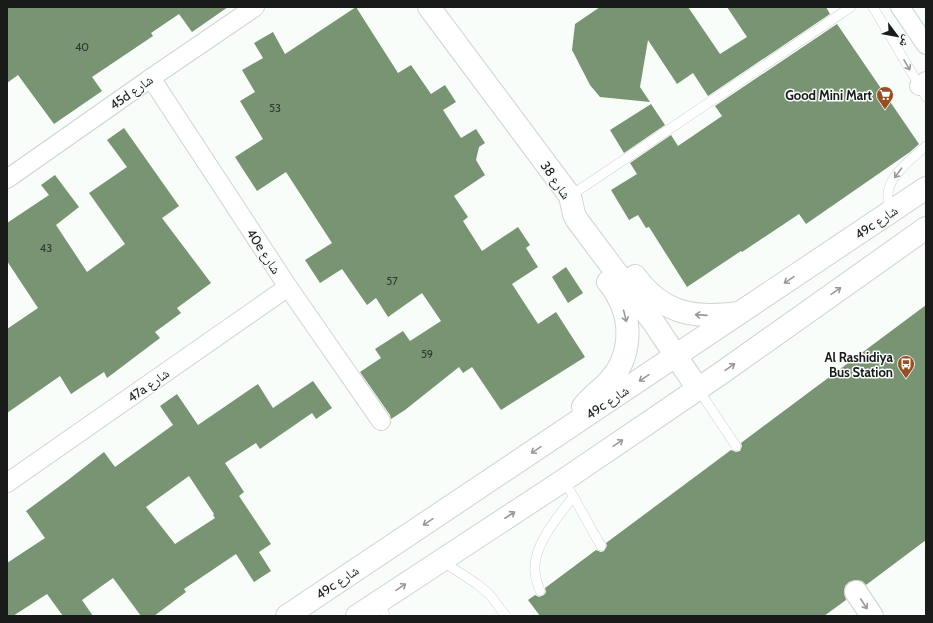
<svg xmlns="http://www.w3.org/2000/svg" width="933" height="623" viewBox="0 0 933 623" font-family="Cabin,'Noto Naskh Arabic',sans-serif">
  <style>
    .building { fill: #789473; fill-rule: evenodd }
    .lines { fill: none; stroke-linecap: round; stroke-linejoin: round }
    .service-casing { stroke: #cfd4d1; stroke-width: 10 }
    .minor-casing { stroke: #cfd4d1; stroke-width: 20 }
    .tertiary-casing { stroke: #cfd4d1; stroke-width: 24 }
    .trunk-casing { stroke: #cfd4d1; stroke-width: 24 }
    .service { stroke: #fff; stroke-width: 9 }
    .minor { stroke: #fff; stroke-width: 18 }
    .tertiary { stroke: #fff; stroke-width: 22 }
    .trunk { stroke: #fff; stroke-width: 22 }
    .oneway { stroke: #989898 }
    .labels { text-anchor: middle; stroke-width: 3; stroke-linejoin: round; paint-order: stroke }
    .number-label { font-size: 11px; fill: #313930 }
    .street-label { font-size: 13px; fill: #191b1a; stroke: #f8fdfa }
    .poi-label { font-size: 13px; font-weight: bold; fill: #191b1a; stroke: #f8fdfa; text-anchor: end }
  </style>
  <rect width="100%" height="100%" fill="#f8fdfa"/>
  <g class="building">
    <polygon points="7,7 228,7 192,32 179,14 151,33 153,36 92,77 102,91 54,124 18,75 7,83"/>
    <polygon points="356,7 398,73 411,65 431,94 445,85 456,102 443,110 461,138 476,129 485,143 479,147 476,160 485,175 454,196 468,217 463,221 482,251 518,227 530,245 526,248 538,267 512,284 538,324 556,312 585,357 501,410 472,367 463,373 459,367 405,410 391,419 390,415 360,372 381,358 375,349 403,331 410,341 441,321 422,293 388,317 376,298 367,305 342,269 320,283 305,260 332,243 286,172 257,191 235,157 263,139 240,101 255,92 242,70 263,58 254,43 273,32 285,54"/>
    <polygon points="600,7 688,7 720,54 747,37 727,7 826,7 830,14 708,96 693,73 677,84 648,40 640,87 650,102 600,97 590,85 572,50 575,24"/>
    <polygon points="837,24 919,144 910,152 806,224 799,214 742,252 741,251 687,287 649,227 646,228 638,215 629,220 611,190 637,174 630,163 671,135 678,146 722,116 715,106"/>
    <polygon points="651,104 665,125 624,153 610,130"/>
    <polygon points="124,128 179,206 162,218 211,283 177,308 181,313 155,332 160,338 107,378 104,372 71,394 60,376 7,413 7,329 38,308 7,261 7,223 49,195 41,185 55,175 79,207 56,225 87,272 125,244 89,193 127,167 107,140"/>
    <polygon points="566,267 583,293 568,303 552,277"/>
    <polygon points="926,305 926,540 866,585 862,581 856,580 849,582 845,586 844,592 846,600 824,616 540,616 528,600 535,595 539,597 544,595 546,592 545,588 596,550 601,552 604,551 607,546 606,543 731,450 736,452 740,451 742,446 741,443"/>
    <path d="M 313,381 L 332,408 L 316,419 L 312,413 L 260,449 L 256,443 L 225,463 L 244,492 L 239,496 L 271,544 L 259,552 L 271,571 L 254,582 L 236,554 L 184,589 L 186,592 L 154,616 L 141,616 L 113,578 L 82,600 L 93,616 L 63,616 L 47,594 L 13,616 L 7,616 L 7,563 L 45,538 L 26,511 L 68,480 L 104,452 L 115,467 L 173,425 L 160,406 L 177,394 L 198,425 L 258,384 L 273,408 ZM 189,476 L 214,514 L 213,515 L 215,518 L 175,544 L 146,507 Z"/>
  </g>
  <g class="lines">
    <defs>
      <g id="service">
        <polyline points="873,7 926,97"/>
        <polyline points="570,196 851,7"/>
        <path d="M 891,212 C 890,206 887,198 888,193 C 890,174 913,158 926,146"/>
        <polyline points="698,389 736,446"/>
        <polyline points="564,480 601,546"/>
        <polyline points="442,561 477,584 489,594 506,616"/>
        <path d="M 540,591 C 538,586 536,580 535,573 C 532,546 557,518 573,497"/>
        <polyline points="380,601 385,616"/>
      </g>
      <g id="minor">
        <polyline points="900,7 926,45"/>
        <polyline points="151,78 288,287 381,421"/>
        <polyline points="919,86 926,81"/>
        <polyline points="7,179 151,78 255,7"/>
        <polyline points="7,483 288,287"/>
      </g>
      <g id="tertiary">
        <polyline points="429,7 570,196 574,214 577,220 654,323 698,389"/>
        <path d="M 635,276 C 663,314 694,319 739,313"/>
        <path d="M 583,407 C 590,397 601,390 609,381 C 631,358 633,322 617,295 C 615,290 611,286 608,282"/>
        <polyline points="287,616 926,188"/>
        <polyline points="357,616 564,480 720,374 926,228"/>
      </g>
      <polyline id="trunk" points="856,592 872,616"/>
    </defs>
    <use href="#service" class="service-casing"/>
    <use href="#minor" class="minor-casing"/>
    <use href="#tertiary" class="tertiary-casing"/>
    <use href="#trunk" class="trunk-casing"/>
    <use href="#service" class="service"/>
    <use href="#minor" class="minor"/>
    <use href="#tertiary" class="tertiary"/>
    <use href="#trunk" class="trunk"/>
  </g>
  <defs><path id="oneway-shaft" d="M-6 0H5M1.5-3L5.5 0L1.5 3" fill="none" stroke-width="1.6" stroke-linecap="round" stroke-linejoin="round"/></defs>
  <g class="oneway">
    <use href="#oneway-shaft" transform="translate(907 65) rotate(60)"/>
    <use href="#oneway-shaft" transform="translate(898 173) rotate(127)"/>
    <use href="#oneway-shaft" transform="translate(789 280) rotate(146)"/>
    <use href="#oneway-shaft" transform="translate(836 291) rotate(-35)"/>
    <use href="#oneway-shaft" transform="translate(701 315) rotate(-176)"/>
    <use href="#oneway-shaft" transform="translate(625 316) rotate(76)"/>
    <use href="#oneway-shaft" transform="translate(730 367) rotate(-35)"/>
    <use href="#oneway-shaft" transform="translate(644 378) rotate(146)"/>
    <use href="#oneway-shaft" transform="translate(618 443) rotate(-34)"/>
    <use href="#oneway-shaft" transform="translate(536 450) rotate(146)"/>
    <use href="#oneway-shaft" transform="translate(510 515) rotate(-33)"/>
    <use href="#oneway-shaft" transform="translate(428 522) rotate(146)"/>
    <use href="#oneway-shaft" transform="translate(401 587) rotate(-34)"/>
    <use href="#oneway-shaft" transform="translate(864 604) rotate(57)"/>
  </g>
  <defs>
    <symbol id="supermarket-pin" viewBox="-11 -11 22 30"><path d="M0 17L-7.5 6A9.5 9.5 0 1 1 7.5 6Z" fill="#955025" stroke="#f8fdfa"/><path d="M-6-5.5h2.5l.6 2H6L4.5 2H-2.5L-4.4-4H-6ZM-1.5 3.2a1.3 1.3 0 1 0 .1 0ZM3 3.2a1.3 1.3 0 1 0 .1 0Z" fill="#fff"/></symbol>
    <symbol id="bus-pin" viewBox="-11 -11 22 30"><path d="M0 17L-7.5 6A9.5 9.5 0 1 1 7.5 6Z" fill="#955025" stroke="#f8fdfa"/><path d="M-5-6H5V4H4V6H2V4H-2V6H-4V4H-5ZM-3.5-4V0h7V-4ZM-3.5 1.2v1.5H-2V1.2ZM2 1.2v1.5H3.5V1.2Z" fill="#fff"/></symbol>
  </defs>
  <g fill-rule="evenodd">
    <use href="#supermarket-pin" x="875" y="85" width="20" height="27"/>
    <use href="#bus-pin" x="896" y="354" width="20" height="27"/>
  </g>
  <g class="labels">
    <g class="number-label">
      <text x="82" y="51">40</text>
      <text x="275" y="112">53</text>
      <text x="46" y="252">43</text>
      <text x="392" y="285">57</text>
      <text x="427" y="358">59</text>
    </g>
    <g class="street-label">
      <text transform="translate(131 92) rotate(-35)" y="5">45d شارع</text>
      <text transform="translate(556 180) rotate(56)" y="5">شارع 38</text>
      <text transform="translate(876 222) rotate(-34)" y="5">49c شارع</text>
      <text transform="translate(264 251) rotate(57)" y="5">40e شارع</text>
      <text transform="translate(148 385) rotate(-35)" y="5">47a شارع</text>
      <text transform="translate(607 402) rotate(-34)" y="5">49c شارع</text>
      <text transform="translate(337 582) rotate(-34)" y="5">49c شارع</text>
    </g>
    <g class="poi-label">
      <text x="872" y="100">Good Mini Mart</text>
      <text x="893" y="362">Al Rashidiya<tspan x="893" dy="15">Bus Station</tspan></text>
    </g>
  </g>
  <rect width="933" height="623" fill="none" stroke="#191b1a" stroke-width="16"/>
  <g transform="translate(897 36) rotate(122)" stroke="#f8fdfa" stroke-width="3" paint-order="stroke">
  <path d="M0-3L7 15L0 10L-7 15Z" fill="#191b1a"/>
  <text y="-6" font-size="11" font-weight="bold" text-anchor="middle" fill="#191b1a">ش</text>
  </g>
</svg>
